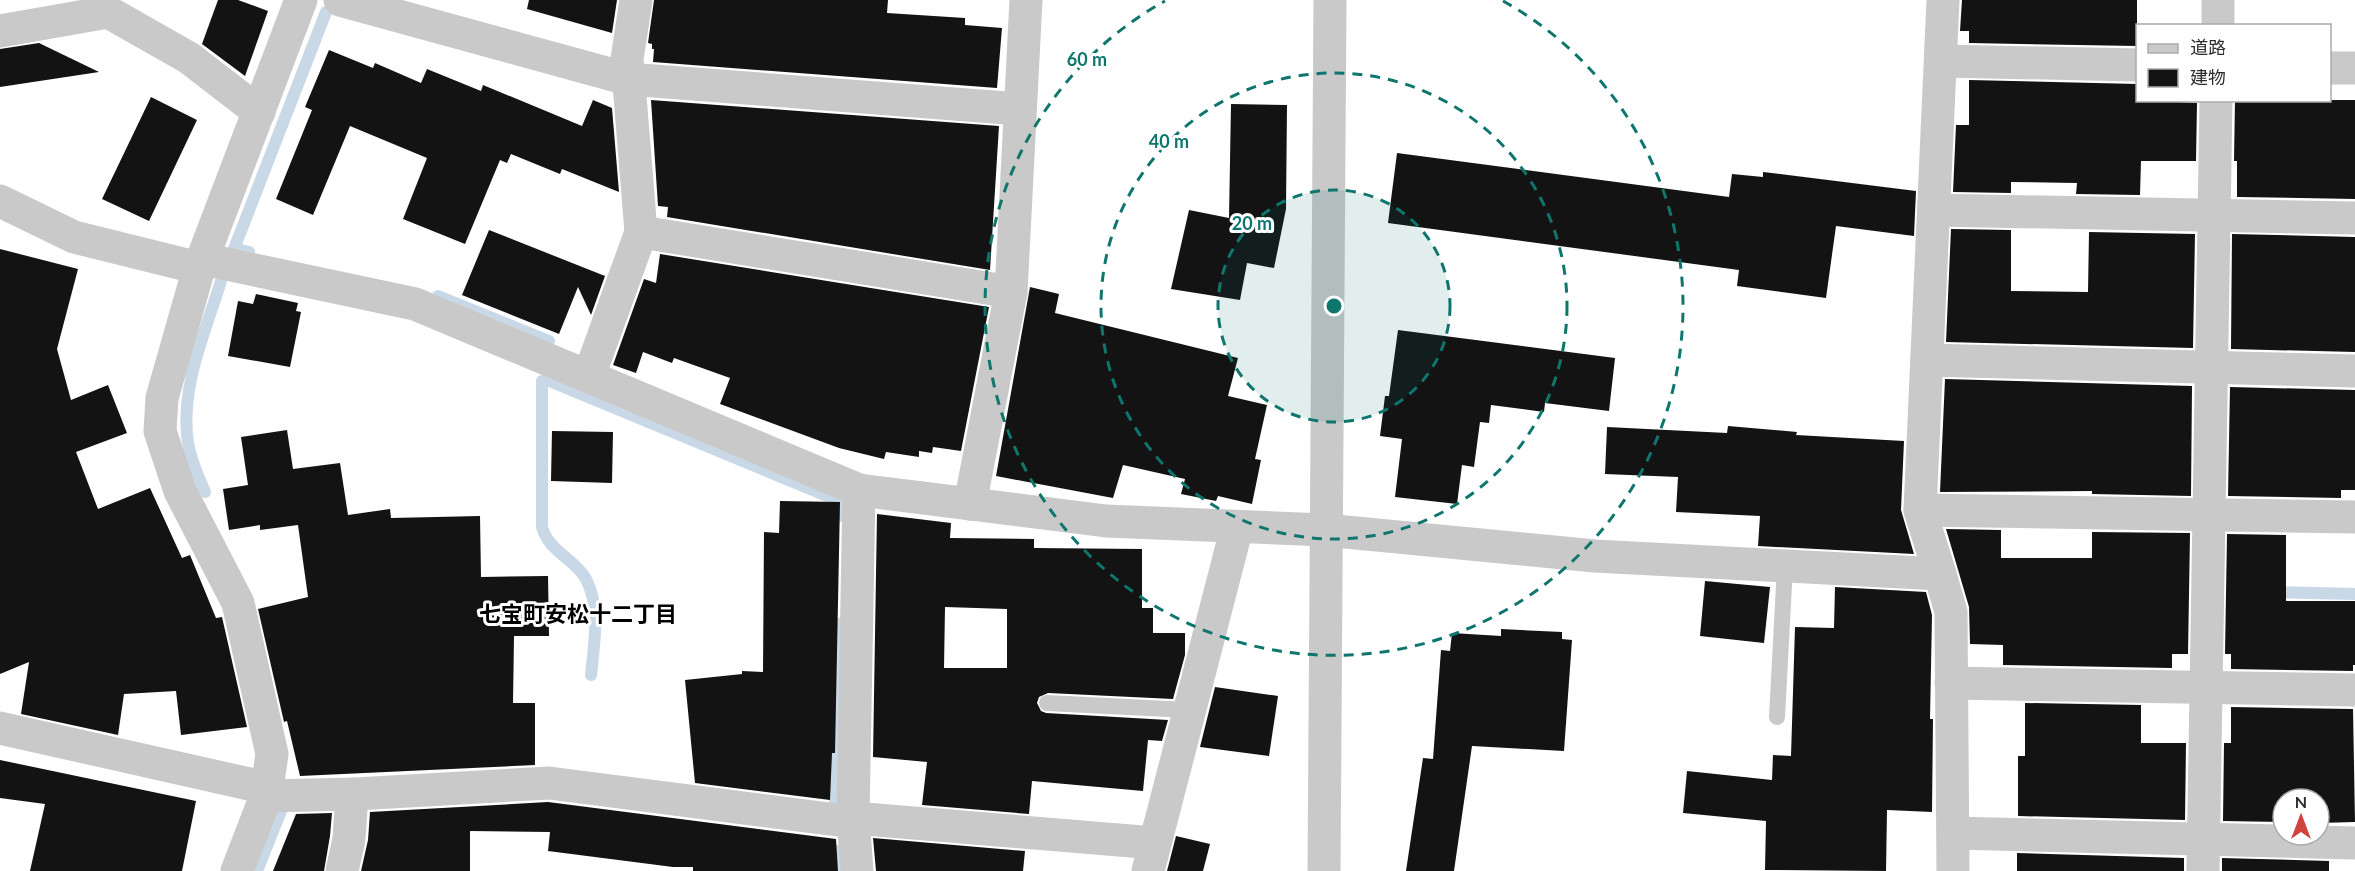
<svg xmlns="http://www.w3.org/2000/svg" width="2355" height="871" viewBox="0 0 2355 871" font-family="Lato,'Noto Sans JP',sans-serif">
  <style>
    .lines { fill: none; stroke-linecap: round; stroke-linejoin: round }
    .stream { stroke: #c8d8e6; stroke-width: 12 }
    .building { fill: #131313; fill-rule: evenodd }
    .service { stroke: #c9c9c9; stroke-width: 16 }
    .minor { stroke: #c9c9c9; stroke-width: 33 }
    .tertiary { stroke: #c9c9c9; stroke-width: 33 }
    .ring { fill: none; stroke: #0f766e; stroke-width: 3; stroke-dasharray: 10 8 }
    .labels { text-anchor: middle; stroke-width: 6; stroke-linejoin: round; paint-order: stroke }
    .neighbourhood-label { font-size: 22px; font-weight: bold; fill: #000; stroke: #fff }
    .centre { fill: #0f766e; stroke: #fff; stroke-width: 3 }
    .ring-label { font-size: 18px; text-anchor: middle; font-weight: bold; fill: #0f766e; stroke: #fff; stroke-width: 6; stroke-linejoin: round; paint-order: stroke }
  </style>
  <rect width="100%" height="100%" fill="#fff"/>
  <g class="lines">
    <g class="stream">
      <polyline points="249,252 234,249 326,12"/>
      <polyline points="438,296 549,341"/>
      <polyline points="547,380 844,503 843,516"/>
      <path d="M 542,381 L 542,527 C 549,552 574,558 586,579 C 601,608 594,644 591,675"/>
      <path d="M 205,492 C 197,474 189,455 187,435 C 182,383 206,330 221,281"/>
      <polyline points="2270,592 2355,594"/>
      <polyline points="835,802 840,624"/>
      <polyline points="838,851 841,871"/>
      <polyline points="257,871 281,811"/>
    </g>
  </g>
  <g class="building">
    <polygon points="218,0 238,0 268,11 245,76 202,44"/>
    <polygon points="529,0 617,0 612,33 527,9"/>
    <polygon points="654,0 888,0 887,13 965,18 965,25 1002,28 997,88 653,62 654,49 652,49 652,44 648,43"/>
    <polygon points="1962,0 2137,0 2137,46 1969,43 1969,31 1960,31"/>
    <polygon points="39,43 99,72 0,87 0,49"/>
    <polygon points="329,50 373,68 375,63 421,83 427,69 481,91 483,85 582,126 593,100 612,108 619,192 562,169 560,174 511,154 507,163 500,160 465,244 403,219 427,158 350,126 313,215 276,199 312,110 305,107"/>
    <polygon points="1969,80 2137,84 2138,100 2197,103 2196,161 2141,161 2140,195 2076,194 2077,183 2011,182 2011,193 1953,192 1956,125 1969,125"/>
    <polygon points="151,97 197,120 149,221 102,199"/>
    <polygon points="651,100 999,126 990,270 667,217 668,207 658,206"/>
    <polygon points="2235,100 2355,100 2355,199 2237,197 2237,161 2234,161"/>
    <polygon points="1231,104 1287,105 1286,209 1274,268 1247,263 1240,300 1171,289 1189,210 1229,218"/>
    <polygon points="1397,153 1729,197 1732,174 1763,177 1763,172 1916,191 1914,236 1836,226 1826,298 1737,286 1739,270 1388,223"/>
    <polygon points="1951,229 2011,230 2011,291 2088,292 2089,232 2195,234 2193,348 1946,342"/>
    <polygon points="489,230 605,276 591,315 578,287 559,334 462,295"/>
    <polygon points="2232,234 2355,237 2355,352 2231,349"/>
    <polygon points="0,249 78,269 57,349 71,400 108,385 127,433 76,452 98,509 150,488 182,558 190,555 216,618 222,617 247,727 181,735 176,691 124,694 118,735 21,714 29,662 0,674"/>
    <polygon points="660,254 989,307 961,451 933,447 932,453 919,451 919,457 886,452 884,459 839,448 720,404 730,378 674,358 672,363 643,352 636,373 613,365 644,279 656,283"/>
    <polygon points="1030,287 1059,294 1055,313 1238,358 1228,396 1267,405 1255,459 1261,460 1252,504 1218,496 1216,501 1181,494 1185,479 1123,465 1113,498 996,476"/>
    <polygon points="256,294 298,303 296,311 301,312 290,367 228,356 238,301 253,304"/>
    <polygon points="1398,330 1615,358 1609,411 1545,403 1544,412 1491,405 1489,423 1480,422 1474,467 1462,465 1457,504 1395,497 1402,439 1380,436 1385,396 1389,396"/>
    <polygon points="1945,379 2192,386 2191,496 2092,494 2092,491 1940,492"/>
    <polygon points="2230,387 2355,390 2355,490 2341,490 2341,498 2228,496"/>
    <polygon points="1728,426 1797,432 1796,435 1904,441 1901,510 1914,554 1758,546 1760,516 1676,512 1678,477 1605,474 1607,427 1727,433"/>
    <polygon points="287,430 293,469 340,463 348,515 390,509 391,518 480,516 481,577 548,576 549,636 514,636 513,703 535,703 535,765 300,776 287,721 284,722 258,609 308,597 298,525 260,530 260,525 229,530 223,489 248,485 241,437"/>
    <polygon points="552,431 613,432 612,483 551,481"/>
    <polygon points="780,501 840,502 835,753 832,753 830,800 695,783 685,680 742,674 742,671 763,672 764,532 779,533"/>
    <path d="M 877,514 L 951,523 L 950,538 L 1034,539 L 1034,548 L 1142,549 L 1142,608 L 1153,608 L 1153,633 L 1185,633 L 1185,655 L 1173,699 L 1048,693 L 1039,697 L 1037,703 L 1041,711 L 1046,713 L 1168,720 L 1162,741 L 1148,740 L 1143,791 L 1032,781 L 1029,814 L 922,805 L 927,762 L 873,757 ZM 945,607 L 1007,609 L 1007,668 L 944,668 Z"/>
    <polygon points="1946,529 2001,530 2001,558 2092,558 2092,532 2190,533 2188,654 2172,654 2172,668 2003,665 2003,645 1970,644 1969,607"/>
    <polygon points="2227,534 2286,535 2286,601 2355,601 2355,665 2353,665 2353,671 2231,669 2231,654 2225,654"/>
    <polygon points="1705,581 1770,587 1764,643 1700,636"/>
    <polygon points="1835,587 1926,592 1932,615 1930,719 1933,719 1932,812 1887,810 1886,871 1765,870 1766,821 1683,813 1687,771 1772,780 1773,755 1791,756 1795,627 1834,628"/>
    <polygon points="1501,629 1562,632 1562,639 1572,640 1564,751 1472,746 1454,871 1406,871 1423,758 1433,759 1441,650 1450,651 1452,633 1501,636"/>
    <polygon points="1215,687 1278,696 1269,756 1200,747"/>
    <polygon points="2025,703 2141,705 2141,743 2186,743 2185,820 2018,816 2018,756 2025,756"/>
    <polygon points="2231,707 2353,709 2355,822 2319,823 2319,799 2283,799 2283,822 2223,821 2224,743 2231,743"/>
    <polygon points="0,760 196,801 182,871 30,871 45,804 0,798"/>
    <polygon points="548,802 836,839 838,871 693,871 693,867 673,867 548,851 550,832 470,831 470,871 361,871 368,840 370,812"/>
    <polygon points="332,813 330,836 324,871 273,871 296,814"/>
    <polygon points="1176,836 1210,844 1203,871 1167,871"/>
    <polygon points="873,838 1025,851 1023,871 876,871"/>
    <polygon points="2017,853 2184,858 2184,871 2017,871"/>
    <polygon points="2222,858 2329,861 2329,871 2222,871"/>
  </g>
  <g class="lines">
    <g class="service">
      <polyline points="1047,703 1188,710"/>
      <polyline points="1777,717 1785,566"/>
    </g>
    <g class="minor">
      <polyline points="340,0 628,79 1020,109"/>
      <polyline points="636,0 627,59 641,232"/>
      <polyline points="2218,26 2218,0"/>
      <polyline points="0,31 108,12 189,58 259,112"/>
      <polyline points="1941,61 2138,65"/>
      <polyline points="2330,68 2355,68"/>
      <polyline points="0,201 74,237 199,268"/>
      <polyline points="1934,210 2355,218"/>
      <polyline points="203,259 415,304 859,490 1106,521 1325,530 1595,556 1940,574 1951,612 1953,871"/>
      <polyline points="1927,360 2355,371"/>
      <polyline points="589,376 641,232 1011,292"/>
      <polyline points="970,504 1011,292 1026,0"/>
      <polyline points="1920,510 2355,517"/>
      <polyline points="1940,574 1920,510 1943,0"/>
      <polyline points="1951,683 2355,690"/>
      <polyline points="0,728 267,788"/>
      <polyline points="266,796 355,794 549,783 853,822"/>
      <polyline points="853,818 1155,843"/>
      <polyline points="1953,833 2355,843"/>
      <polyline points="342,871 349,839 352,794"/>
      <polyline points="857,871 853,818 859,490"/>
      <polyline points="1148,871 1237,527"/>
      <polyline points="2203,871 2216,100"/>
    </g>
    <g class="tertiary">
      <polyline points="237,871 266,796 272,754 238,603 180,491 160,431 162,398 199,268 301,0"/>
      <polyline points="1324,871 1330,0"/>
    </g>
  </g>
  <circle cx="1334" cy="306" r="116" fill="#0f766e" fill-opacity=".12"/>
  <g class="ring">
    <circle cx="1334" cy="306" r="116"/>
    <circle cx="1334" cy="306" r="233"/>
    <path d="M1503 1A349 349 0 1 1 1165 1"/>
  </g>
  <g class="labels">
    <g class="neighbourhood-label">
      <text x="578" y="622">七宝町安松十二丁目</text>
    </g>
  </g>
  <circle cx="1334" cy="306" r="9" class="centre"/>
  <g class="ring-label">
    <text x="1087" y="66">60 m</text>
    <text x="1169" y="148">40 m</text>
    <text x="1252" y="230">20 m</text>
  </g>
  <rect x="2136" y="24" width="195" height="78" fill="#ffffff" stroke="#ababab" stroke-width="1.5"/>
  <rect x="2148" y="44" width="30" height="9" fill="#c9c9c9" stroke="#ababab" stroke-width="1.5"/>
  <text x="2190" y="54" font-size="18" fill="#2c2c2c">道路</text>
  <rect x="2148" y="69" width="30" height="18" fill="#131313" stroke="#ababab" stroke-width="1.5"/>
  <text x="2190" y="84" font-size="18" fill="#2c2c2c">建物</text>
  <g transform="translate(2301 817)"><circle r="28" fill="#ffffff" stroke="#ababab" stroke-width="1.5"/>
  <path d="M0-4.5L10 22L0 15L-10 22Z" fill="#d04340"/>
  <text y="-9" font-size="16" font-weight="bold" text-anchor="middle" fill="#2c2c2c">N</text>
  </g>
</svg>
